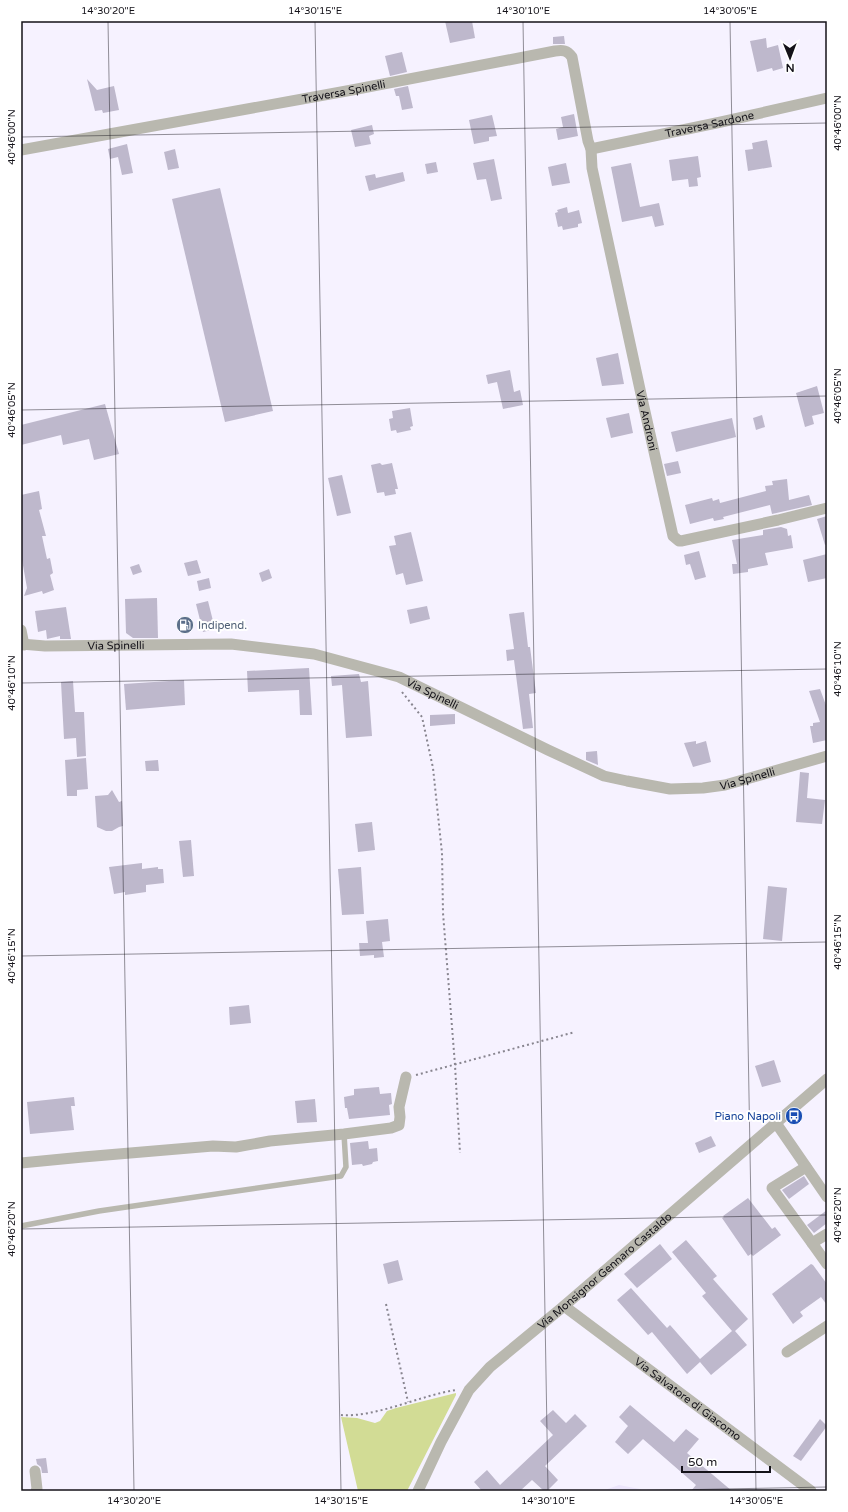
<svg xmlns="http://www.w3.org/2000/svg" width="848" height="1512" viewBox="0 0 848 1512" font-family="'Varela Round',sans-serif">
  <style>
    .built { fill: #ece5fc }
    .green { fill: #d2dc95 }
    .building { fill: #beb8cc }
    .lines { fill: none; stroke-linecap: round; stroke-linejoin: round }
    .path { stroke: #88858f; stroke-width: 2; stroke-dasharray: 2 3; stroke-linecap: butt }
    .service { stroke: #b9b8af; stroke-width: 5.5 }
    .minor { stroke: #b9b8af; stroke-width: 11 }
    .ticks { fill: none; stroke: #141219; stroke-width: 1; stroke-opacity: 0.45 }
    .labels { text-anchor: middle; stroke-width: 4; stroke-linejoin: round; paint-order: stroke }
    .street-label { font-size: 11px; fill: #141219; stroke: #fff }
    .service-label { font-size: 11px; fill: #4e5e75; stroke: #fff; text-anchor: start }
    .transit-label { font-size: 11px; fill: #164399; stroke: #fff; text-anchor: end }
    .neatline { fill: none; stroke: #141219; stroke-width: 1.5 }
    .ticks-label { font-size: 10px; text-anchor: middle; fill: #141219 }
  </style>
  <rect width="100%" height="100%" fill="#f6f2ff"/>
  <polygon class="built" points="619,1485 640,1489 642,1491 602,1491"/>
  <polygon class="green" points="456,1393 456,1395 407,1491 358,1491 341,1417 357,1418 375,1423 380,1421 387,1411 396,1408"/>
  <g class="building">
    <polygon points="445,21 472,21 475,38 450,43"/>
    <polygon points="564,36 565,44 553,44 553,37"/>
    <polygon points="766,38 767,48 778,45 783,68 773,71 772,68 757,72 750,41"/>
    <polygon points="402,52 407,72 390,76 385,56"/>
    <polygon points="87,79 97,90 114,86 119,110 103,113 102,110 95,111"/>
    <polygon points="408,86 413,108 402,110 399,96 396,96 394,89"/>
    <polygon points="574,114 578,136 558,140 556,129 563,127 561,117"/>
    <polygon points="492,115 497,136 489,137 489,141 474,144 469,120"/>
    <polygon points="372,125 374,134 369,136 371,144 355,147 351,130"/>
    <polygon points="767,140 772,167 748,171 745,150 753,149 752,143"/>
    <polygon points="127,144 133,173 122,175 118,157 110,159 108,149"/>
    <polygon points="175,149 179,168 168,170 164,152"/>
    <polygon points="698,156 701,177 697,178 698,186 689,187 688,179 672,181 669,160"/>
    <polygon points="494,159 502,199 491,201 486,179 477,180 473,163"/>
    <polygon points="436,162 438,172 427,174 425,164"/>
    <polygon points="566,163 570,183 552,186 548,167"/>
    <polygon points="631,163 640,207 659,203 664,225 655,227 652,216 622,222 611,167"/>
    <polygon points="403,172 405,181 369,191 365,176 375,174 376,178"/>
    <polygon points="220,188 273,411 225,422 172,199"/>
    <polygon points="567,207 568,213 579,210 582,223 578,224 578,227 563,230 562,226 558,227 555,213 558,212 557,210"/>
    <polygon points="618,353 624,384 602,386 596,358"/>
    <polygon points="510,370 514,392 520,390 523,405 503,409 497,382 488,384 486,375"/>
    <polygon points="817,386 824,413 812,416 814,424 805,427 796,393"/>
    <polygon points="105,404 119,454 94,460 89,439 63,445 61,435 21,445 21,425"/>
    <polygon points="410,408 413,426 410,427 411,430 397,433 396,430 391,431 389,419 393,418 392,411"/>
    <polygon points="629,413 633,433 611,438 606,418"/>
    <polygon points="762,415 765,427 756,430 753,418"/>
    <polygon points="732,418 736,437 676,452 671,432"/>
    <polygon points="678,461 681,473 667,476 664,464"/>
    <polygon points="380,463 382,465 392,463 398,489 395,489 396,494 385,496 384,492 377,493 371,465"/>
    <polygon points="342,475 351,513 337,516 328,478"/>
    <polygon points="787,479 789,500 809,495 812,505 772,514 770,505 723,517 724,519 714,521 713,518 690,524 685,505 712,498 713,501 719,499 720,503 766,491 765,486 773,485 772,481"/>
    <polygon points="39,491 42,509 39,510 46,536 42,536 47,559 50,558 53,573 50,575 54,590 43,594 42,591 24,596 27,588 21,554 21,495"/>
    <polygon points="827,516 827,544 825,545 817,519"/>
    <polygon points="781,527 787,529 788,536 791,535 793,548 765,553 768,565 748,569 748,572 733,574 732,564 737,564 732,540 763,535 763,530"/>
    <polygon points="411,532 423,581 406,585 403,573 396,575 389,546 396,545 394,536"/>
    <polygon points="699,551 706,577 695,580 690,564 686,565 684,555"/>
    <polygon points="827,554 827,578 808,582 803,560"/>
    <polygon points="197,560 201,573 188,576 184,563"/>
    <polygon points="139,564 142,572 133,575 130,567"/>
    <polygon points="269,569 272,578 262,582 259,573"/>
    <polygon points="209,578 211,588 199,591 197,581"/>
    <polygon points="157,598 158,638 133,638 126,633 125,599"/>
    <polygon points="208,601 215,629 203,632 196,604"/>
    <polygon points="427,606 430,619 410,624 407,610"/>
    <polygon points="66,607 71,639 60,639 60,636 47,639 46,630 38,632 35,611"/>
    <polygon points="524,612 528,647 530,647 536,693 529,694 533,728 523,729 514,660 507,661 506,650 514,649 509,614"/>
    <polygon points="309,668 312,715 300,715 299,690 248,692 247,671"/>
    <polygon points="359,674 361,682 368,681 372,736 346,738 342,685 332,686 331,676"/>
    <polygon points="184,680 185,705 126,710 124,684"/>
    <polygon points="73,681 75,712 84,712 86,756 77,757 76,738 64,739 61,682"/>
    <polygon points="820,689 827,708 827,740 813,743 810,726 813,726 813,723 820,722 809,691"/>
    <polygon points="455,714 455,724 430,726 430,715"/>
    <polygon points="696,741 696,744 706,741 711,762 693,767 684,743"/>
    <polygon points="597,751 598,765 586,760 586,752"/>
    <polygon points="86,758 88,789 77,790 77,796 67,796 65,760"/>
    <polygon points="158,760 159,771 146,771 145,761"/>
    <polygon points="800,772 809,773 807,798 825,800 822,824 796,822"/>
    <polygon points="112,790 119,802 122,801 123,826 119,827 112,831 106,831 97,827 95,796 108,795"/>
    <polygon points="372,822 375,850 358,852 355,824"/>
    <polygon points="191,840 194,876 183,877 179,841"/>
    <polygon points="142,863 142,869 158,867 158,869 163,869 164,883 146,885 146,892 125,895 125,892 114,894 109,867"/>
    <polygon points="361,867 364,914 342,915 338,869"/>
    <polygon points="768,886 787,888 782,941 763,939"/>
    <polygon points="388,919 390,941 382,942 384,957 374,958 374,955 360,956 359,943 368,943 366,921"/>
    <polygon points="249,1005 251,1023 230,1025 229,1007"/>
    <polygon points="774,1060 781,1082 762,1087 755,1066"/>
    <polygon points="379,1087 380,1094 391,1093 392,1104 389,1105 390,1115 349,1119 347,1108 345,1108 344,1097 354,1095 354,1089"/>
    <polygon points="74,1097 75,1106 71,1106 74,1130 30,1134 27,1102"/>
    <polygon points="315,1099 317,1122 297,1123 295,1101"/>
    <polygon points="711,1136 716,1146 699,1153 695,1143"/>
    <polygon points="368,1141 369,1149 377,1148 378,1161 373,1162 372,1164 363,1166 362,1164 352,1165 350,1143"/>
    <polygon points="804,1176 809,1184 789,1199 782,1190"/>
    <polygon points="748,1198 772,1229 775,1227 781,1235 753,1256 751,1254 748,1256 722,1218 724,1217 723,1216"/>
    <polygon points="827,1210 827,1223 814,1233 807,1225"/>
    <polygon points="686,1240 717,1276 713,1279 748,1319 735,1331 747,1345 711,1375 700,1362 687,1374 652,1332 648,1335 617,1300 631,1288 667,1328 670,1325 700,1359 732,1331 702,1296 706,1293 672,1252"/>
    <polygon points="660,1244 672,1259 637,1288 624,1274"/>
    <polygon points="398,1260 403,1280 388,1284 383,1264"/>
    <polygon points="811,1264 813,1265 827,1284 827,1305 821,1297 800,1312 803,1316 793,1324 772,1294"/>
    <polygon points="630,1405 674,1442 686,1429 699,1439 687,1453 732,1491 691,1491 696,1485 643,1439 628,1454 615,1442 628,1426 619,1417"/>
    <polygon points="553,1410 566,1423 575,1414 587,1426 545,1466 558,1480 547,1491 544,1491 532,1480 520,1491 482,1491 474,1482 487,1470 500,1485 553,1435 540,1421"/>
    <polygon points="820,1419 827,1426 801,1461 793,1456"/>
    <polygon points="46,1458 48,1473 42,1473 41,1467 37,1464 36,1459"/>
  </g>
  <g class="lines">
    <g class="path">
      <polyline points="402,692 422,717 433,768 442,853 443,913 455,1065 460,1153"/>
      <polyline points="416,1075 575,1032"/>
      <polyline points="386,1304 408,1402"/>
      <path d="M 341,1415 C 375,1418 421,1395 456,1390"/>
    </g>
    <polyline class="service" points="21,1226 99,1211 341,1176 346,1167 344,1134"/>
    <g class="minor">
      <path id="s1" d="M 591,149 L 721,122 L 827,98"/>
      <path id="s2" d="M 21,150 L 352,90 L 555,51 C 563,50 567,50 572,57 L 588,141 L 591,149 L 592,168 L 641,394 L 673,536 L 679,541 L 681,541 L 778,520 L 827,508"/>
      <polyline points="21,630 24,645"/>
      <path id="s3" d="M 21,644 L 45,646 L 231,644 L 314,654 L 399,677 L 548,750 L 604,776 L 627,781 L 670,789 L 703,788 L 725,785 L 827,756"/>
      <polyline points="776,1123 827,1197"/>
      <polyline points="21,1163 83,1157 213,1146 236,1147 270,1141 344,1134 391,1128 399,1125 400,1117 399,1107 406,1077"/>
      <polyline points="806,1167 772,1188 812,1243"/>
      <polyline points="827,1234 812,1243 827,1264"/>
      <path id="s4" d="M 564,1306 L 811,1491"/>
      <polyline points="787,1352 827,1326"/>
      <polyline points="35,1471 37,1489 36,1491"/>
      <path id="s5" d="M 418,1491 L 441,1442 L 469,1390 L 490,1367 L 564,1306 L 827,1079"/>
    </g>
  </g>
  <path class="ticks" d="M 108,21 L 134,1491M 315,21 L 341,1491M 523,21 L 548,1491M 730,21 L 756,1491M 21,137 L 827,123M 21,410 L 827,396M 21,683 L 827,669M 21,956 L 827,942M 21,1229 L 827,1215M 620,1491 L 827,1487"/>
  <defs>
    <symbol id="fuel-disc" viewBox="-11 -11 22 22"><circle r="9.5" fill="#5c6f8a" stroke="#fff"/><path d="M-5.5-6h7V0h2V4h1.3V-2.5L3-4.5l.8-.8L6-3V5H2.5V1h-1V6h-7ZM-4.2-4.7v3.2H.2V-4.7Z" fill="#fff"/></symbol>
    <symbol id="bus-disc" viewBox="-11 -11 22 22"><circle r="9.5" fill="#1a4fb4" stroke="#fff"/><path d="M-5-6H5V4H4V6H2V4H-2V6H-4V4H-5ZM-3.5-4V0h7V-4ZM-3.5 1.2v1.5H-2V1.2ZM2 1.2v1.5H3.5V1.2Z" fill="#fff"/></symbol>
  </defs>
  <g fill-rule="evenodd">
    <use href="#fuel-disc" x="175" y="615" width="20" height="20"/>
    <use href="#bus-disc" x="784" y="1106" width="20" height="20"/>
  </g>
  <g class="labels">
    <g class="street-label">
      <text dy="4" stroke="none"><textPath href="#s2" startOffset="328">Traversa Spinelli</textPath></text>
      <text dy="4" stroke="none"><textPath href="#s1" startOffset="121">Traversa Sardone</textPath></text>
      <text dy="4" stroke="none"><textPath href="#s2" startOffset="934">Via Androni</textPath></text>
      <text dy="4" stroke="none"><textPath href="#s3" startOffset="95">Via Spinelli</textPath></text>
      <text dy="4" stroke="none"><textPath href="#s3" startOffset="419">Via Spinelli</textPath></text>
      <text dy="4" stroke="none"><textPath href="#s3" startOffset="755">Via Spinelli</textPath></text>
      <text dy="4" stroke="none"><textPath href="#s5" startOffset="294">Via Monsignor Gennaro Castaldo</textPath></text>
      <text dy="4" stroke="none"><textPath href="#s4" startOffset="155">Via Salvatore di Giacomo</textPath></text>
    </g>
    <g class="service-label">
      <text x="198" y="629">Indipend.</text>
    </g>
    <g class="transit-label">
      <text x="781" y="1120">Piano Napoli</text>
    </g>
  </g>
  <rect width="848" height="1512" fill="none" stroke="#ffffff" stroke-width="44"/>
  <g transform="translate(790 58) rotate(179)" stroke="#ffffff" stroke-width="3" paint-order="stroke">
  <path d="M0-3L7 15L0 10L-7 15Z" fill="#141219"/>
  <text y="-6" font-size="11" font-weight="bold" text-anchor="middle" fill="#141219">N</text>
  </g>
  <path d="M682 1466v6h88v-6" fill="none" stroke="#141219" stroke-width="2"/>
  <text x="688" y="1466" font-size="12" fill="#141219" stroke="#ffffff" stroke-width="3" paint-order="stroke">50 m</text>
  <rect x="22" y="22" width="804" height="1468" class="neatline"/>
  <g class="ticks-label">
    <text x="108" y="14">14°30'20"E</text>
    <text x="315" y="14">14°30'15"E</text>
    <text x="523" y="14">14°30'10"E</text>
    <text x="730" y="14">14°30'05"E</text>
    <text transform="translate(837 123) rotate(-90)" y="4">40°46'00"N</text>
    <text transform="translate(11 137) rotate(-90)" y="4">40°46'00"N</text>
    <text transform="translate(837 396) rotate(-90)" y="4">40°46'05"N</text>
    <text transform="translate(11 410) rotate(-90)" y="4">40°46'05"N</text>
    <text transform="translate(837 669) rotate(-90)" y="4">40°46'10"N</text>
    <text transform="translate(11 683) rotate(-90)" y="4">40°46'10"N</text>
    <text transform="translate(837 942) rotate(-90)" y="4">40°46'15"N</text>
    <text transform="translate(11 956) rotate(-90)" y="4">40°46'15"N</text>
    <text transform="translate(837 1215) rotate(-90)" y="4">40°46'20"N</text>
    <text transform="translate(11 1229) rotate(-90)" y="4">40°46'20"N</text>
    <text x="134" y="1504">14°30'20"E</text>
    <text x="341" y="1504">14°30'15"E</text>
    <text x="548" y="1504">14°30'10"E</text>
    <text x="756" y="1504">14°30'05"E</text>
  </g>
</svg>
